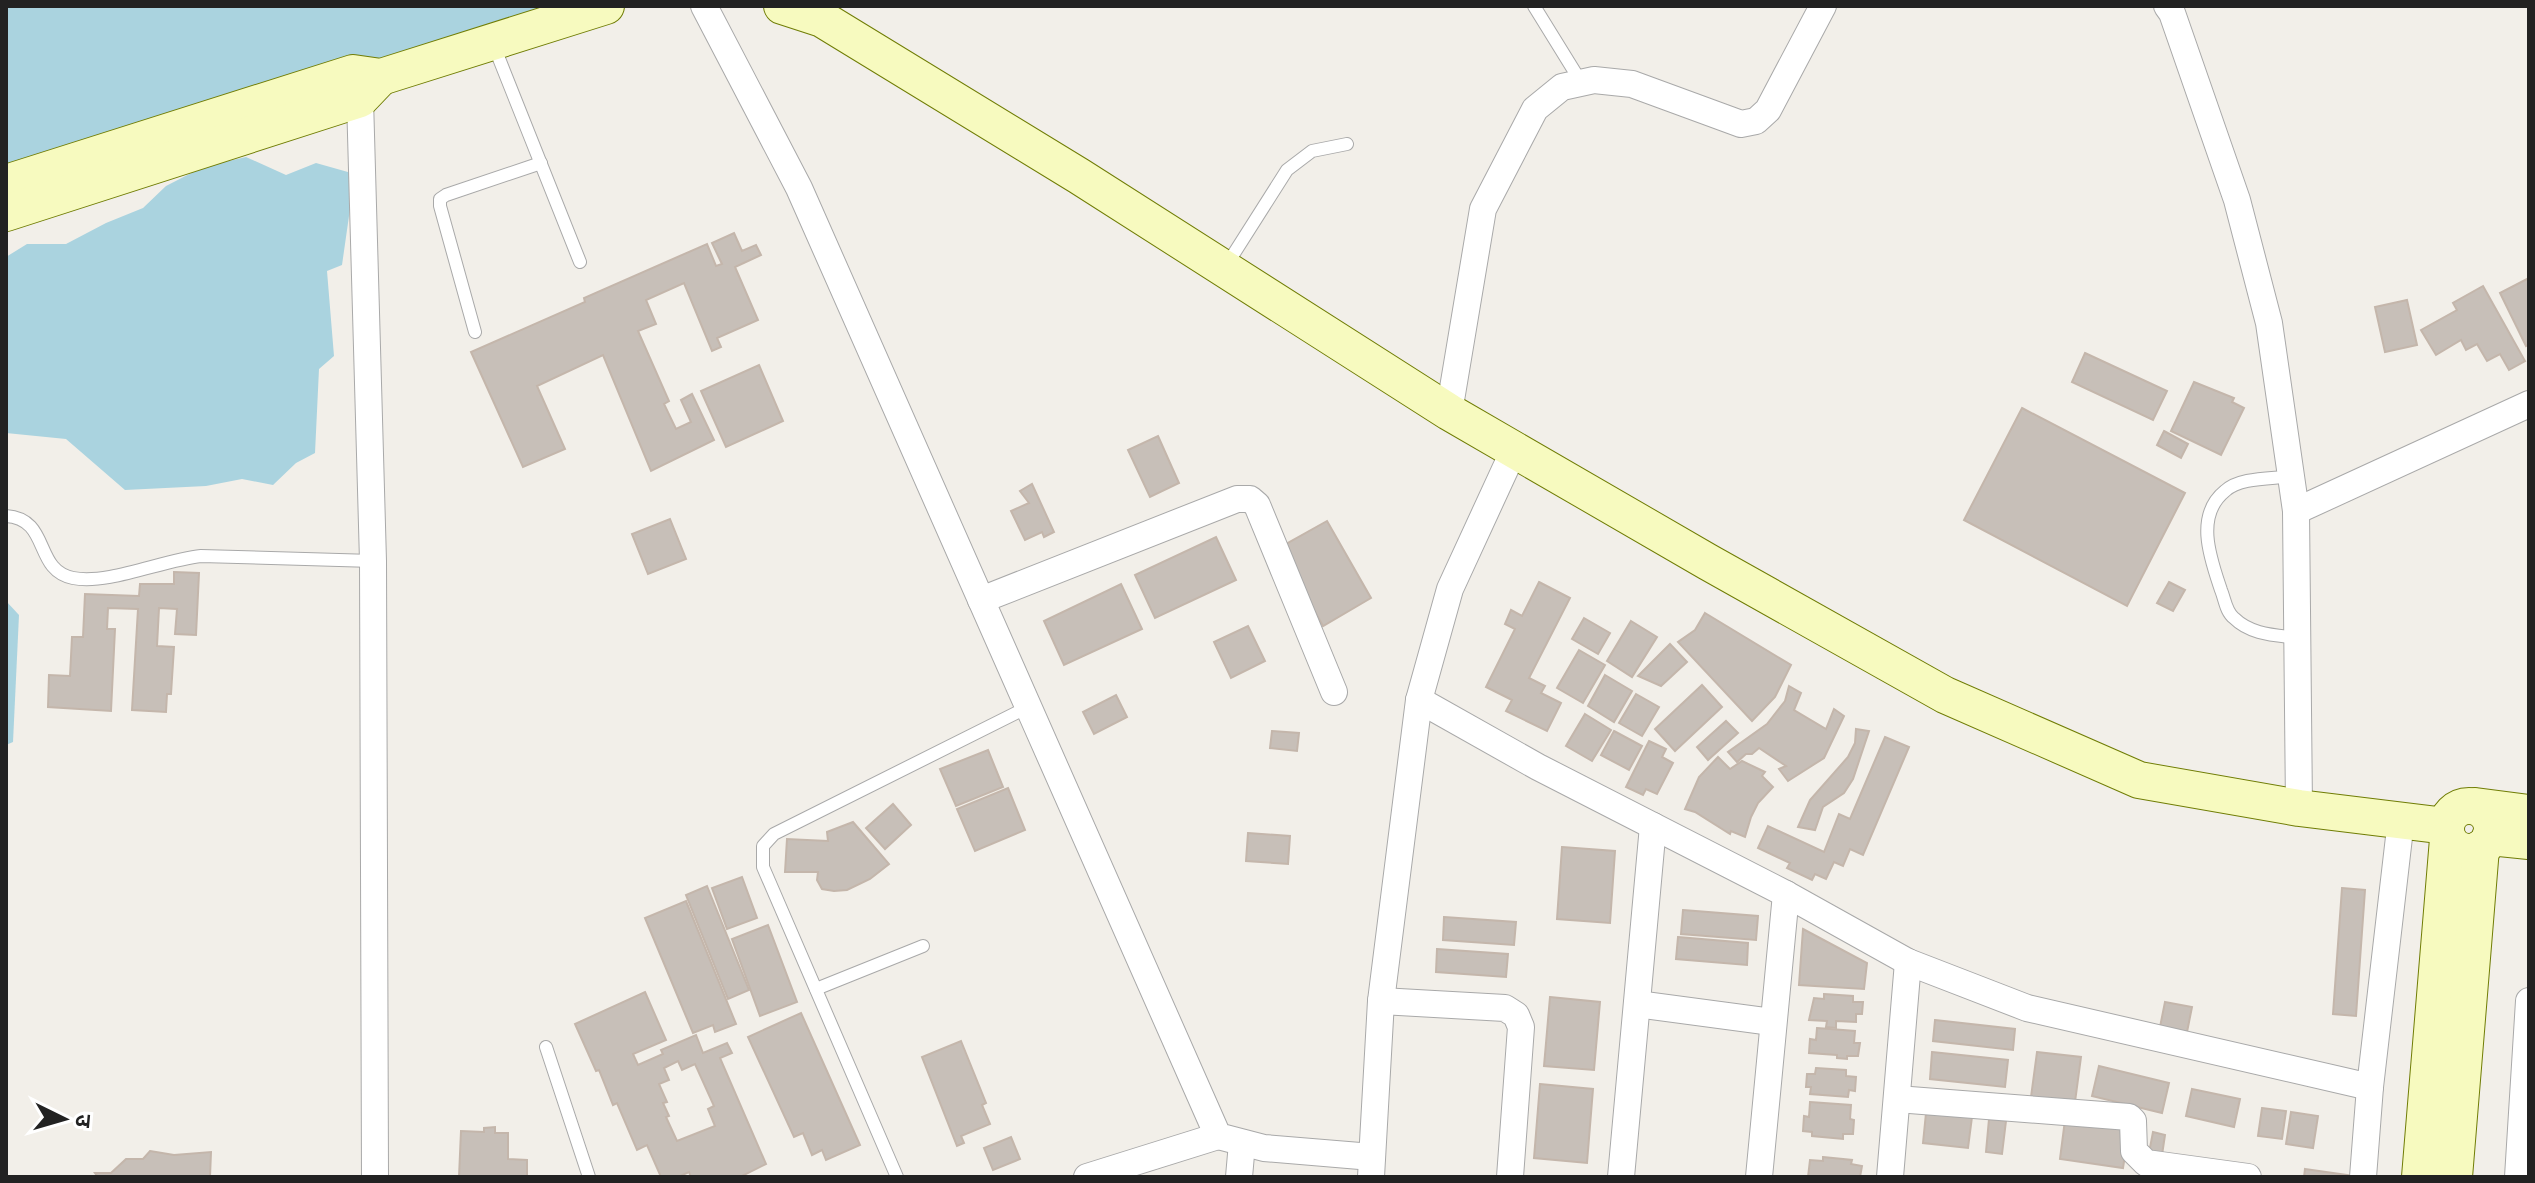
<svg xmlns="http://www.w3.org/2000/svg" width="2535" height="1183" viewBox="0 0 2535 1183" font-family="Jost,'Noto Sans Devanagari',sans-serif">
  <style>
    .water { fill: #aad3df }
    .building { fill: #c7bfb8; stroke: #c4b6ab; stroke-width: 2; fill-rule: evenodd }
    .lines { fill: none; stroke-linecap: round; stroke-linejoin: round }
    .lane-casing { stroke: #a9a9a9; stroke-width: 14 }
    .street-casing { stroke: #a9a9a9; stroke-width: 28 }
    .secondary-casing { stroke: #707d05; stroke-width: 38 }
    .lane { stroke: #fff; stroke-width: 12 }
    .street { stroke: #fff; stroke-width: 26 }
    .secondary { stroke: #f7fabf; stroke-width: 36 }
  </style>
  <rect width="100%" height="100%" fill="#f2efe9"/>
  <g class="water">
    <polygon points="6,6 566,6 6,167"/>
    <polygon points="246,157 286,175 316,163 355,174 342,265 327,271 334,356 319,369 315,453 296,463 273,485 242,479 206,486 125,490 66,439 6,433 6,257 27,244 66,244 106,223 143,208 166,186 203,167"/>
    <polygon points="6,601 19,615 13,742 6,745"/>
  </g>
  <g class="building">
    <polygon points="734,233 742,251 756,245 761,255 735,267 758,320 717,338 721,347 712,351 684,283 646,300 656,324 638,331 669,401 664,404 676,429 691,422 681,400 692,394 714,440 651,471 603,355 537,386 565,449 523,467 471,352 585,302 584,298 707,244 716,266 722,264 712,243"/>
    <polygon points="2529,278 2529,344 2526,346 2500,293"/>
    <polygon points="2483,286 2525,361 2509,370 2500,354 2487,361 2477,344 2466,350 2461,340 2436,355 2421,330 2457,310 2453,303"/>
    <polygon points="2407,300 2417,345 2385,352 2375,307"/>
    <polygon points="2085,353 2167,391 2153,420 2072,382"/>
    <polygon points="759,365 783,421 726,447 701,391"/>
    <polygon points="2194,382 2234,398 2232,402 2244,408 2221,455 2171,431"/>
    <polygon points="2022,408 2185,493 2127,606 1964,520"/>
    <polygon points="2164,431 2188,444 2181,458 2157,445"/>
    <polygon points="1158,436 1179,483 1150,497 1128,450"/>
    <polygon points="1032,484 1054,532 1044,537 1042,532 1025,540 1011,511 1029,503 1020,491"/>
    <polygon points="670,519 686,559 648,574 632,534"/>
    <polygon points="1327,521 1371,598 1323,626 1279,548"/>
    <polygon points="1216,537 1236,580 1155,618 1135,575"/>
    <polygon points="174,572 199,573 196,635 175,634 177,609 159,608 157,646 174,647 171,694 167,694 166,712 132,710 138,609 108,608 107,629 115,629 111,711 48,707 49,675 70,676 72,637 83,637 85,594 139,596 140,584 174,584"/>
    <polygon points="1539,582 1570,598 1529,678 1545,686 1541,693 1561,703 1547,731 1506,711 1512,700 1486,687 1515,629 1505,624 1511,610 1522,616"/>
    <polygon points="2169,582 2185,590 2173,611 2157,603"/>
    <polygon points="1121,584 1142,629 1064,665 1044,621"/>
    <polygon points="1705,613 1791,665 1775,697 1752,721 1678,642 1695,630"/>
    <polygon points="1584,618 1610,633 1598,654 1572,639"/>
    <polygon points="1631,621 1657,637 1632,677 1607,661"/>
    <polygon points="1248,626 1265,661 1231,678 1214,642"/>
    <polygon points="1670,644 1687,662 1661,686 1638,676"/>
    <polygon points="1579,650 1605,665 1583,703 1557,688"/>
    <polygon points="1605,675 1632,691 1614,722 1588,706"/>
    <polygon points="1702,685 1722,707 1675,751 1655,729"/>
    <polygon points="1789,686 1801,693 1794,710 1826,729 1834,709 1844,716 1824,758 1788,781 1779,769 1786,766 1759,748 1752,754 1746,754 1737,762 1728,752 1767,724 1785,701"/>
    <polygon points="1636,694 1659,707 1642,736 1619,723"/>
    <polygon points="1116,695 1127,717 1094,734 1083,712"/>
    <polygon points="1585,714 1611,730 1592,761 1566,746"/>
    <polygon points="1726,721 1738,733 1708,760 1697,747"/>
    <polygon points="1856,729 1869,731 1853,779 1844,793 1823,807 1815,830 1798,827 1810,800 1848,757 1855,743"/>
    <polygon points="1272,731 1299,733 1297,751 1270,748"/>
    <polygon points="1614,731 1642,746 1629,770 1601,755"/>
    <polygon points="1885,737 1909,747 1863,855 1850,849 1843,866 1834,862 1826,879 1815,874 1812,880 1787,868 1790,863 1758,848 1768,826 1824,852 1839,814 1850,819"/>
    <polygon points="1649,741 1666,749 1662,757 1673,763 1657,794 1646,789 1643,795 1626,787"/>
    <polygon points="988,750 1003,787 956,806 940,769"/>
    <polygon points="1718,757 1730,769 1742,761 1765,772 1762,776 1773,787 1758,803 1751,817 1745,837 1731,831 1730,834 1695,812 1685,809 1699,777"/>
    <polygon points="1008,788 1025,830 975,851 957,809"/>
    <polygon points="893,804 911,825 885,849 866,828"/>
    <polygon points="853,822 889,864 870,879 847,890 834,891 822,889 817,880 818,872 785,872 787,839 828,841 827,832"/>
    <polygon points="1248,833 1290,836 1288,864 1246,861"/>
    <polygon points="1562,847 1615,851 1610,923 1557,919"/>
    <polygon points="742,877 757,918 727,929 712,888"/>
    <polygon points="707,886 749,990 728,999 686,895"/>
    <polygon points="2342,888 2365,890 2356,1016 2333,1014"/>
    <polygon points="686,901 736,1024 715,1032 713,1025 693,1033 645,918"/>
    <polygon points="1683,910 1758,916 1756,940 1681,934"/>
    <polygon points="1444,917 1516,922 1514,945 1443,940"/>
    <polygon points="768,925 797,1002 760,1016 732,939"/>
    <polygon points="1803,929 1867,963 1864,989 1799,985"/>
    <polygon points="1678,937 1748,943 1747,965 1676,959"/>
    <polygon points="1437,949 1508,954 1506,977 1436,972"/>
    <path d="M 645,992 L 666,1040 L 633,1054 L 638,1065 L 663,1054 L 661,1050 L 696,1035 L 703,1053 L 727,1043 L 732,1053 L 720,1058 L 766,1164 L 740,1177 L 691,1177 L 689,1172 L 678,1177 L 661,1177 L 647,1145 L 637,1150 L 617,1103 L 613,1105 L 599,1070 L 596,1071 L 575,1024 ZM 678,1061 L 682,1070 L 695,1064 L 714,1106 L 708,1109 L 715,1126 L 677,1141 L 666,1117 L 669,1116 L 663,1103 L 667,1102 L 659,1084 L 669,1080 L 664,1068 Z"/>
    <polygon points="1824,994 1853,996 1853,1002 1863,1002 1862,1014 1856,1014 1856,1022 1836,1021 1836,1028 1826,1027 1827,1021 1809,1020 1814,998 1824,999"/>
    <polygon points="1550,997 1600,1002 1594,1070 1544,1066"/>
    <polygon points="2165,1002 2192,1007 2186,1037 2159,1032"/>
    <polygon points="801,1013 860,1145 826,1160 822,1150 812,1155 803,1133 794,1137 748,1037"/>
    <polygon points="1935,1020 2015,1029 2013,1050 1933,1041"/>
    <polygon points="1817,1028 1855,1031 1854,1043 1860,1043 1858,1056 1847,1056 1847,1059 1837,1058 1837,1055 1809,1053 1810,1039 1816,1040"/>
    <polygon points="961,1041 986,1103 982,1105 990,1124 961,1136 964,1143 957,1146 922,1057"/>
    <polygon points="1932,1052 2008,1060 2005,1087 1930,1079"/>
    <polygon points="2037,1052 2081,1057 2075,1102 2031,1097"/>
    <polygon points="2099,1066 2169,1083 2162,1113 2092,1096"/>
    <polygon points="1816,1068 1846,1070 1846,1076 1856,1077 1855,1091 1849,1090 1848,1097 1810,1094 1811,1087 1806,1087 1807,1074 1815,1074"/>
    <polygon points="1540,1084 1593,1089 1587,1163 1534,1158"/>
    <polygon points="2192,1089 2240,1099 2234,1127 2186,1116"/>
    <polygon points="1810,1102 1851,1105 1850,1119 1854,1120 1853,1134 1843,1134 1843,1139 1812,1136 1812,1132 1803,1131 1804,1116 1809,1117"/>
    <polygon points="2262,1108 2286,1111 2282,1139 2258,1136"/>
    <polygon points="2291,1112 2318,1116 2313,1148 2286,1144"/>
    <polygon points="1926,1113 1972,1117 1968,1148 1923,1143"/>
    <polygon points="1989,1119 2006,1121 2002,1154 1986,1152"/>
    <polygon points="2065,1120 2129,1129 2123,1168 2060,1159"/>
    <polygon points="495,1127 495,1133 508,1133 508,1159 527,1160 527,1177 459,1177 461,1131 484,1132 484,1128"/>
    <polygon points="2153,1132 2165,1135 2162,1155 2149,1153"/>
    <polygon points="1011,1137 1020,1159 993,1170 984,1148"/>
    <polygon points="150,1151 174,1155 211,1152 210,1177 98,1177 95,1173 111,1173 126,1159 143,1159"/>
    <polygon points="1823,1157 1852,1160 1851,1164 1862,1166 1860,1177 1808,1177 1810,1160 1823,1161"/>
    <polygon points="2305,1169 2355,1176 2355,1177 2304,1177"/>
  </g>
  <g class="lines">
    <defs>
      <g id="lane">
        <polyline points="1534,6 1581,82"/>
        <polyline points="494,46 580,262"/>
        <polyline points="1226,266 1287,170 1312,151 1347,144"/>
        <polyline points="475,332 440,206 440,199 446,195 541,163"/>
        <path d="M 2292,476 C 2272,479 2240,477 2225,491 C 2194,516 2211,560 2221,590 C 2225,600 2226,612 2234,618 C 2251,635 2276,635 2298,638"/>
        <path d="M 6,516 C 51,519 33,570 73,578 C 108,585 163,560 201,556 L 373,561"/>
        <polyline points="816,989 923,946"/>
        <polyline points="546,1047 589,1177"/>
        <polyline points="897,1177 763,867 763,846 774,834 1028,707"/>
      </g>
      <g id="street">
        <polyline points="704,6 799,188 1218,1136 1264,1148 1372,1157"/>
        <polyline points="2167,6 2172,13 2237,200 2269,323 2296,511 2299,808"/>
        <polyline points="356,85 360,99 373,561 375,1177"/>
        <polyline points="1449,412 1483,209 1535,109 1562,87 1594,80 1632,84 1741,124 1756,121 1768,110 1823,6"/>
        <polyline points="2296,511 2529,404"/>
        <polyline points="981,600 1237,499 1250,499 1257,505 1334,692"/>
        <polyline points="1419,700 1538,767 1786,894 1908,962 2027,1008 2370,1087"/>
        <polyline points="1381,1001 1505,1008 1516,1015 1521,1027 1510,1177"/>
        <polyline points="1637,1004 1772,1022"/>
        <polyline points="1897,1099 2129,1117 2133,1121 2134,1151 2146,1163 2248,1177"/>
        <polyline points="1087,1177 1218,1136"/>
        <polyline points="1239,1177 1242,1143"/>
        <polyline points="1371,1177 1381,1001 1419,700 1450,589 1514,450"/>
        <polyline points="1621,1177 1653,826"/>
        <polyline points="1759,1177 1786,894"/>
        <polyline points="1890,1177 1908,962"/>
        <polyline points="2363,1177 2370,1087 2401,820"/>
        <polyline points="2518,1177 2529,1001"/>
      </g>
      <g id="secondary">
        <polyline points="782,6 822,19 1079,176 1449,412 1708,562 1945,695 2139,780 2299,808 2446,826"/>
        <polyline points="6,183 353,73 381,77 606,6"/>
        <polyline points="6,213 360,99 381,77"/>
        <polyline points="2475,806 2529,813"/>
        <circle cx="2469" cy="829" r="23"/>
        <polyline points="2490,837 2529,841"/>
        <polyline points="2420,1177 2448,839"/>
        <polyline points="2454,1177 2481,848"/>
      </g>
    </defs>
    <use href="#lane" class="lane-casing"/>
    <use href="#street" class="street-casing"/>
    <use href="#secondary" class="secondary-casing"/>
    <use href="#lane" class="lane"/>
    <use href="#street" class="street"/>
    <use href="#secondary" class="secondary"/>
  </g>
  <rect width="2535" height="1183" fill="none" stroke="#222222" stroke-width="16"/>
  <g transform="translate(64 1119) rotate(95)" stroke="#ffffff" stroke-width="6" paint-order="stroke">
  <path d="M0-6L14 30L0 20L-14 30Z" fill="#222222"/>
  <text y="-12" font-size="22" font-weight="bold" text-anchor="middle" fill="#222222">उ</text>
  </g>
</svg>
